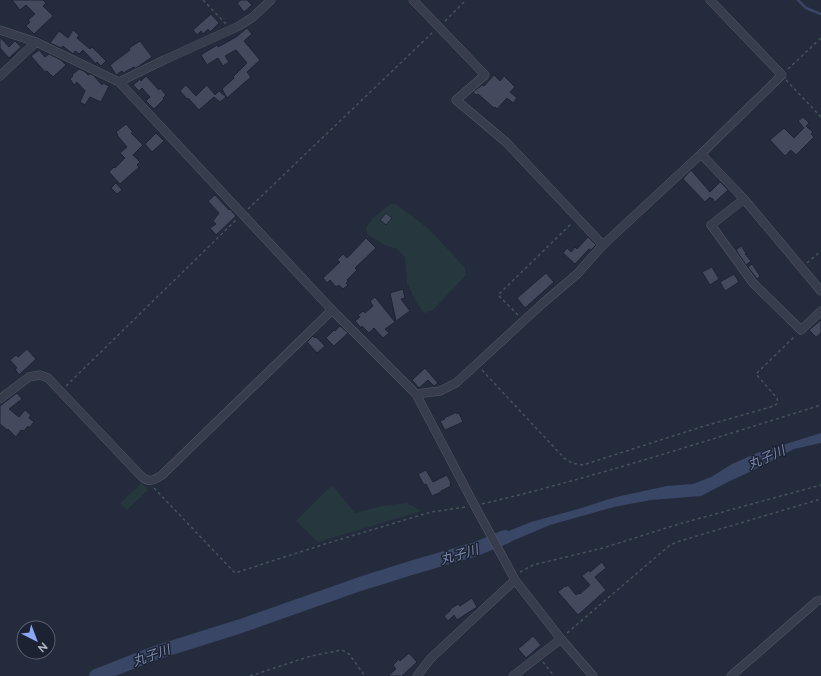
<svg xmlns="http://www.w3.org/2000/svg" width="821" height="676" viewBox="0 0 821 676" font-family="Raleway,'Noto Sans JP',sans-serif">
  <style>
    .green { fill: #26373d }
    .water { fill: #394665 }
    .lines { fill: none; stroke-linecap: round; stroke-linejoin: round }
    .stream { stroke: #394665; stroke-width: 2.5 }
    .river { stroke: #394665; stroke-width: 14 }
    .building { fill: #434a5e; stroke: #1e2433 }
    .street-casing { stroke: #525867; stroke-width: 9 }
    .path { stroke: #43545a; stroke-width: 1.5; stroke-dasharray: 3 3; stroke-linecap: butt }
    .street { stroke: #373d4c; stroke-width: 8 }
    .labels { text-anchor: middle; stroke-width: 3; stroke-linejoin: round; paint-order: stroke }
    .water-label { font-size: 13px; font-style: italic; fill: #7c8baf; stroke: #1c2231 }
  </style>
  <rect width="100%" height="100%" fill="#242b3c"/>
  <g class="green">
    <polygon points="390,204 396,204 430,230 465,268 466,275 432,311 424,313 416,302 407,283 405,257 397,249 385,245 367,234 366,227 372,219"/>
    <polygon points="142,483 148,490 127,510 120,503"/>
    <polygon points="332,485 355,513 381,506 407,503 422,511 318,542 296,521"/>
  </g>
  <polygon class="water" points="821,433 821,443 794,449 754,470 730,481 701,496 651,500 614,507 550,525 491,550 486,540 531,522 578,509 616,497 667,486 693,484 711,477 732,464 757,453"/>
  <g class="lines">
    <polyline class="stream" points="798,0 806,8 821,14"/>
    <polyline class="river" points="96,676 155,653 241,626 360,584 411,568 476,549 505,537"/>
  </g>
  <g class="building">
    <polygon points="12,0 43,0 46,3 43,6 53,16 34,34 26,26 30,22 28,20 35,14 26,5 20,10"/>
    <polygon points="241,0 247,0 252,5 244,12 237,3"/>
    <polygon points="211,14 219,23 210,32 208,29 203,34 201,31 197,35 193,30"/>
    <polygon points="247,28 252,34 244,41 260,60 247,72 251,77 227,98 222,89 234,78 233,77 247,63 236,50 225,56 229,62 223,66 218,58 207,65 201,55 217,45 218,47 236,37"/>
    <polygon points="73,30 79,35 77,38 90,49 92,47 106,61 101,66 97,62 96,64 83,50 79,54 75,51 73,54 64,47 63,46 61,48 50,43 59,31 68,38"/>
    <polygon points="0,37 9,47 15,41 21,47 9,58 0,48"/>
    <polygon points="140,41 152,57 136,68 135,68 134,67 123,73 122,71 116,75 110,65 130,50 129,48"/>
    <polygon points="39,50 45,57 49,54 61,60 66,65 53,77 47,71 45,72 31,56"/>
    <polygon points="79,69 84,71 88,75 90,74 93,75 102,85 103,83 109,86 101,102 90,97 85,105 80,102 85,91 77,82 74,85 70,79 73,76 72,75"/>
    <polygon points="494,75 500,81 504,76 515,87 510,92 517,98 513,103 507,98 497,109 495,107 494,108 478,94 476,95 473,92 482,85 484,86"/>
    <polygon points="146,76 159,90 160,88 166,95 163,98 164,99 154,109 146,101 150,97 142,88 139,91 133,85 140,79 141,81"/>
    <polygon points="186,85 196,96 207,85 215,95 219,91 226,97 220,102 214,97 199,110 188,98 187,99 180,91"/>
    <polygon points="803,117 809,123 806,126 813,132 811,134 814,137 796,155 791,150 785,156 770,140 784,128 794,138 804,128 798,121"/>
    <polygon points="126,124 133,132 131,133 143,145 133,155 140,162 137,165 139,167 120,184 109,172 114,167 115,168 125,158 120,153 127,147 117,135 118,135 116,132"/>
    <polygon points="156,133 164,141 152,152 145,144"/>
    <polygon points="691,170 710,192 720,182 728,190 715,202 712,198 712,199 710,197 705,202 683,179"/>
    <polygon points="116,183 122,190 117,194 111,188"/>
    <polygon points="215,195 229,210 230,209 236,216 216,235 210,228 216,224 213,221 219,213 208,201"/>
    <polygon points="386,213 392,218 386,225 380,220"/>
    <polygon points="588,237 596,245 591,250 589,249 575,264 563,253 567,248 571,252 575,247 577,249"/>
    <polygon points="366,238 376,248 355,268 357,270 347,280 348,281 346,283 348,285 343,289 339,285 336,287 330,280 327,283 323,278 340,262 337,260 343,254 347,258"/>
    <polygon points="741,246 746,253 745,254 751,261 746,265 736,250"/>
    <polygon points="752,264 760,276 757,279 748,267"/>
    <polygon points="712,267 719,279 710,285 702,272"/>
    <polygon points="546,273 554,282 525,308 517,298"/>
    <polygon points="734,274 739,282 725,291 720,282"/>
    <polygon points="403,289 405,298 401,299 410,311 396,321 390,293"/>
    <polygon points="375,297 395,322 385,329 389,333 383,338 374,328 369,333 362,326 361,328 355,321 360,317 358,315 363,311 365,313 373,306 370,301"/>
    <polygon points="821,320 821,333 816,337 809,330"/>
    <polygon points="340,326 348,333 334,346 326,338 334,330 335,331"/>
    <polygon points="313,336 315,338 316,337 325,346 317,353 307,342"/>
    <polygon points="27,349 36,359 19,375 15,369 17,368 10,360 16,355 18,357"/>
    <polygon points="425,368 438,383 434,386 428,380 419,388 412,380"/>
    <polygon points="17,393 22,399 9,409 19,417 25,410 31,415 29,418 34,422 29,428 28,426 24,431 21,430 16,437 8,429 7,430 0,424 0,406"/>
    <polygon points="457,412 457,414 459,413 463,422 445,430 440,421 445,419 444,418"/>
    <polygon points="426,470 433,482 447,475 451,483 450,484 451,486 441,491 441,492 432,496 426,484 424,485 418,474"/>
    <polygon points="602,562 606,568 595,577 606,590 578,615 558,592 565,586 566,587 568,585 576,595 579,593 580,594 590,585 582,576 589,570 590,572"/>
    <polygon points="472,598 477,607 457,620 454,615 448,621 444,616 451,610 450,609 458,604 460,606"/>
    <polygon points="533,636 541,645 526,658 518,649"/>
    <polygon points="409,653 417,662 402,676 388,676 396,669 393,665 399,659 400,661"/>
  </g>
  <g class="lines">
    <defs>
      <g id="street">
        <polyline points="413,0 485,75 456,100 507,143 603,245"/>
        <polyline points="0,30 36,42 119,82 332,310 416,394 477,510 513,576 515,580 561,639 593,676"/>
        <polyline points="0,76 36,42"/>
        <polyline points="119,82 164,60 239,26 253,17 271,0"/>
        <polyline points="701,154 744,199 821,291"/>
        <polyline points="744,199 711,225 753,283 801,330 821,311"/>
        <polyline points="416,394 440,391 456,383 542,304 577,274 603,245 701,154 782,75 710,0"/>
        <path d="M 0,399 L 29,377 L 40,375 L 48,378 L 141,476 C 149,483 153,481 162,475 L 332,310"/>
        <polyline points="417,676 431,658 515,580"/>
        <polyline points="513,676 561,639"/>
        <polyline points="731,676 817,601 821,600"/>
      </g>
    </defs>
    <use href="#street" class="street-casing"/>
    <g class="path">
      <polyline points="203,0 226,24"/>
      <polyline points="445,21 466,0"/>
      <polyline points="788,69 821,38"/>
      <polyline points="786,80 821,117"/>
      <polyline points="248,209 433,32"/>
      <polyline points="807,263 821,251"/>
      <polyline points="518,315 498,295 572,223"/>
      <polyline points="482,370 564,458 572,463 583,465 701,427 774,406 778,403 777,398 756,374 795,336"/>
      <polyline points="66,386 236,220"/>
      <polyline points="154,488 235,573 328,543 431,512 466,507"/>
      <path d="M 482,504 C 596,477 709,440 821,405"/>
      <polyline points="520,572 533,565 603,548 679,524 821,485"/>
      <polyline points="567,633 670,545 680,541 821,499"/>
      <polyline points="543,662 554,676"/>
      <polyline points="250,676 311,656 342,650 349,654 365,676"/>
    </g>
    <use href="#street" class="street"/>
  </g>
  <g class="labels">
    <g class="water-label">
      <text transform="translate(766 457) rotate(-24)" y="5">丸子川</text>
      <text transform="translate(459 554) rotate(-17)" y="5">丸子川</text>
      <text transform="translate(151 655) rotate(-20)" y="5">丸子川</text>
    </g>
  </g>
  <g transform="translate(36 640) rotate(138)"><circle r="19" fill="#1c2231" stroke="#585e6d"/>
  <path d="M0-3L7 15L0 10L-7 15Z" fill="#8aa6f5"/>
  <text y="-6" font-size="11" font-weight="bold" text-anchor="middle" fill="#b3b8c7">N</text>
  </g>
</svg>
